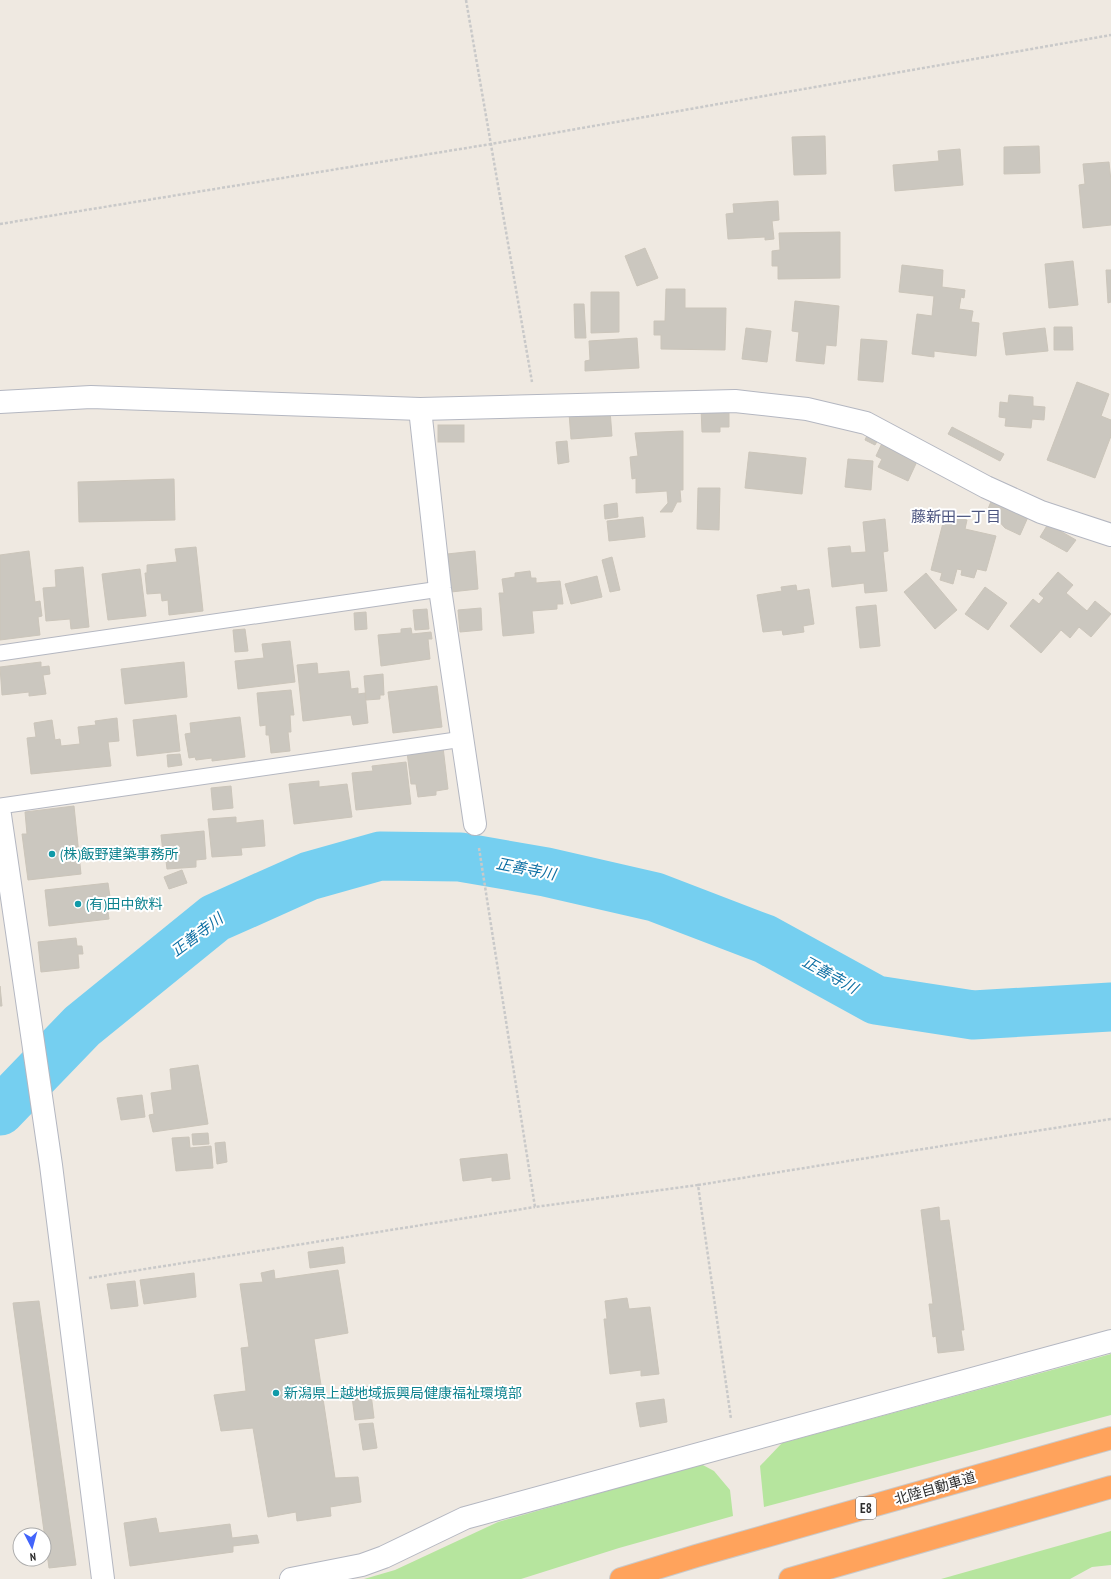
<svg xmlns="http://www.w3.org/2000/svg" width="1111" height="1579" viewBox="0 0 1111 1579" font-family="'PT Sans Narrow','Noto Sans JP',sans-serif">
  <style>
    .green { fill: #b6e59e }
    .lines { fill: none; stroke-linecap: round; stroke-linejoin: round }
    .river { stroke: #75cff0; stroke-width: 49 }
    .building { fill: #cbc7bf; stroke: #cbc5ba }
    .lane-casing { stroke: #b4b7c1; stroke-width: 17 }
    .street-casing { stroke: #b4b7c1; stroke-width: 24 }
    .secondary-casing { stroke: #b4b7c1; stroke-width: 24 }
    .highway-casing { stroke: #c9c9c9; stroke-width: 24 }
    .path { stroke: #c9c9c9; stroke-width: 2.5; stroke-dasharray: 3 2; stroke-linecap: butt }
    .lane { stroke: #fff; stroke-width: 15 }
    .street { stroke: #fff; stroke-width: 22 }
    .secondary { stroke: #fff; stroke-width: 22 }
    .highway { stroke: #ffa35c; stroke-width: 22 }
    .culture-dot { fill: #0f9aa8; stroke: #fff; stroke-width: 1.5 }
    .labels { text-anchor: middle; stroke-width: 4; stroke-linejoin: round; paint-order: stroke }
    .shield { fill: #fff; stroke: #6d6d6d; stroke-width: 1 }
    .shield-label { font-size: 13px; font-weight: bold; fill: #2e2e2e }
    .culture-label { font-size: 14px; fill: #0d838f; stroke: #fff; text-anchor: start }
    .street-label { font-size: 14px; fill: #2e2e2e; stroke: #fff }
    .neighbourhood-label { font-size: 15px; fill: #4d5680; stroke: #fff }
    .water-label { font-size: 15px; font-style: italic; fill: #0d6fa3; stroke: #fff }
  </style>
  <rect width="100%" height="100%" fill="#efe9e1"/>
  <g class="green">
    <polygon points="1111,1354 1111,1415 764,1507 760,1466 782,1443"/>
    <polygon points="701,1464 714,1471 730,1490 733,1516 619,1548 521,1579 364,1579 395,1570 498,1522"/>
    <polygon points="1111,1531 1111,1565 1092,1567 1070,1579 941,1579"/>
  </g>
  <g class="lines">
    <polyline class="river" points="0,1111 82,1026 215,918 309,876 380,856 460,857 546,872 655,897 765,939 876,1000 973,1015 1111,1007"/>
  </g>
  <g class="building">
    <polygon points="825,136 826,174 794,175 792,137"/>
    <polygon points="1039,146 1040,173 1004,174 1004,147"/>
    <polygon points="960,149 963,185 895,191 893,165 939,161 938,151"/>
    <polygon points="1109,162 1111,181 1111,225 1083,228 1079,185 1085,184 1083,164"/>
    <polygon points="778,201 779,220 772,221 774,239 765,240 765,237 728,239 726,214 734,213 733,204"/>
    <polygon points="840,232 840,278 778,279 778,266 772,266 772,251 780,250 779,233"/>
    <polygon points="645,248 658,278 637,286 625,256"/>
    <polygon points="1073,261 1078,305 1049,308 1045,264"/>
    <polygon points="902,265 943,270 942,287 965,290 964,298 961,297 959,309 973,311 971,322 979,323 976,356 934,351 934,357 912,354 917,314 932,316 934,296 899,292"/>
    <polygon points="1106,270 1111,270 1111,302 1108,303"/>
    <polygon points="666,289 685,289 685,308 726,308 725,350 661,349 661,335 654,335 654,321 665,321"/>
    <polygon points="591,292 619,292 619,332 591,333"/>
    <polygon points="795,301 839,306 836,346 826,345 824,364 796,361 799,332 792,331"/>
    <polygon points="574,304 584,304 586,338 575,338"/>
    <polygon points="1054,327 1072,327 1073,350 1054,350"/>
    <polygon points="746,328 771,331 767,362 742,359"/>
    <polygon points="1045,328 1048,351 1006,355 1003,333"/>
    <polygon points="637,338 639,368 585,371 585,361 590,360 589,341"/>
    <polygon points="861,339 887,341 883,382 858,380"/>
    <polygon points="1077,382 1109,394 1101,416 1111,420 1111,436 1095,478 1047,460"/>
    <polygon points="1009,395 1033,397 1033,406 1045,407 1044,420 1032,419 1031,428 1005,426 1006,418 999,417 1000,402 1008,403"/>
    <polygon points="729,407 729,427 720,427 720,432 702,432 701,408"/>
    <polygon points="610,410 612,436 571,439 569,413"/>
    <rect x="438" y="425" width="26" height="17"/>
    <polygon points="952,427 1004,454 1000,461 948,434"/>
    <polygon points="683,431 683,490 680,490 681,502 677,502 672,512 660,512 668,503 667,491 636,493 636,478 632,479 630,457 638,456 635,433"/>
    <polygon points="868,433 879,438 875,445 865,440"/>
    <polygon points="567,441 569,462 558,464 556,442"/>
    <polygon points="883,441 919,457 908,481 878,467 882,459 876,456"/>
    <polygon points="749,452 806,458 802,494 745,488"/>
    <polygon points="848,459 873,461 871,490 845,487"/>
    <polygon points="174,479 175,520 79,522 78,482"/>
    <polygon points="698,488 720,488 719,530 697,529"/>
    <polygon points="992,499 1028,517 1020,535 1005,528 988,509"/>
    <polygon points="617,503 618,517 605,519 604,505"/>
    <polygon points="945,515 967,520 965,529 996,536 986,571 977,569 974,578 961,575 962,570 957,569 953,584 940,580 942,573 931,570"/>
    <polygon points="643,517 645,537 609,541 607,521"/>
    <polygon points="885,519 888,551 883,552 887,591 865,593 864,583 832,587 828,548 850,546 851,553 866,552 863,522"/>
    <polygon points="1048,524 1076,540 1067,552 1040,537"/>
    <polygon points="196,547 203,611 169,615 168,600 162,601 161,593 147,594 145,573 147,573 147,565 177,562 175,549"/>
    <polygon points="29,551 35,602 40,601 42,616 38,617 40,635 0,640 0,555"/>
    <polygon points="475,551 478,589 451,592 447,554"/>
    <polygon points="612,557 620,590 610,592 602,560"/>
    <polygon points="83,567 89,627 71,629 70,619 46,621 43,588 56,587 55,570"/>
    <polygon points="140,569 146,616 108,620 102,574"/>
    <polygon points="530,571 531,578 536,578 536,583 560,581 563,604 557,604 557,609 532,611 534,633 503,636 499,593 504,593 502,579 515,577 515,573"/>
    <polygon points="1058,572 1073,585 1066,593 1087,611 1095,601 1111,614 1091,637 1079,627 1070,638 1061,630 1041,653 1010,626 1033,599 1039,604 1044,598 1039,594"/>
    <polygon points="926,573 957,610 935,629 904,592"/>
    <polygon points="597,576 602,597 571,604 565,584"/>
    <polygon points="796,585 797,591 809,589 814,624 803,626 804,632 783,635 782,630 763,632 757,595 782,591 781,587"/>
    <polygon points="985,587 1007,603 988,630 965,614"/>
    <polygon points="876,605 880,646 860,648 856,607"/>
    <polygon points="481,608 482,630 460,632 458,610"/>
    <polygon points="427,609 429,629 415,630 413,610"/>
    <polygon points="366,612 367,629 355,630 354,613"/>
    <polygon points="411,628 412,634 431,632 432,639 428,639 430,659 381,666 378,635 401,633 401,629"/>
    <polygon points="245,629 248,651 235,652 233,630"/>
    <polygon points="290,641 295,682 238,689 235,661 264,658 262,644"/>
    <polygon points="41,662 41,667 49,666 50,674 43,675 46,694 29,696 29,692 2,695 0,667"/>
    <polygon points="184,662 187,697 125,704 121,669"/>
    <polygon points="317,663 318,674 349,671 351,689 358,688 358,694 365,693 368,723 353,725 351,715 303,721 297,665"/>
    <polygon points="383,674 384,695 380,695 380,699 366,700 364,676"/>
    <polygon points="437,686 442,727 393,733 388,692"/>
    <polygon points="291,690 294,715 290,715 291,732 288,732 290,751 271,753 269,735 266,735 266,725 260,726 257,693"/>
    <polygon points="176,715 180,751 137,756 133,720"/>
    <polygon points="240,717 245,757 212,761 212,758 196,760 195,757 189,758 185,734 191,733 190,723"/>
    <polygon points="117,718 119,741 108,742 111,766 31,774 27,738 36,737 34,723 52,720 55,740 60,739 61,746 80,744 78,727 96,725 95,721"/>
    <polygon points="443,747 448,789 436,791 436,795 418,797 416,784 411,784 407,752"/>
    <polygon points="180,754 182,765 168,767 167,755"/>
    <polygon points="406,762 411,804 356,810 352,773 373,771 372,766"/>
    <polygon points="319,781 319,787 347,784 352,817 294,824 289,784"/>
    <polygon points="231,786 233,808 213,810 211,788"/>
    <polygon points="74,806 81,874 28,880 22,834 27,834 25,812"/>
    <polygon points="236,817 236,823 263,820 265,846 241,848 242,855 212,857 208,819"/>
    <polygon points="204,831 206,859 196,860 196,867 167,869 166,861 164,861 161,835"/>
    <polygon points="182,870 187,883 169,889 164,877"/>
    <polygon points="108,883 111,904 107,905 109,919 49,926 45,890"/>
    <polygon points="76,938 77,946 82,946 83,954 78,954 79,968 41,972 38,942"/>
    <polygon points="0,986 2,1006 0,1006"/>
    <polygon points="198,1065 208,1124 153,1132 149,1115 154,1114 151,1093 172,1090 170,1069"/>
    <polygon points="142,1095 145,1117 121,1120 117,1098"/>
    <polygon points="208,1133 209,1144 193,1145 192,1134"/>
    <polygon points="189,1137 190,1148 211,1146 213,1168 176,1171 172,1138"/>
    <polygon points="225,1142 227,1162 217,1164 215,1143"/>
    <polygon points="507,1154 510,1179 492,1181 492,1177 463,1181 460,1159"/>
    <polygon points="939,1207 940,1221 949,1220 964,1330 961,1330 964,1350 938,1353 936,1336 933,1337 929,1304 933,1304 921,1210"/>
    <polygon points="343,1247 345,1263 310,1268 308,1252"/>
    <polygon points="274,1270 275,1279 338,1270 348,1333 314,1339 335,1478 358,1477 361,1502 330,1507 331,1516 297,1521 296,1512 268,1517 253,1428 221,1431 214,1395 246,1391 241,1348 249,1347 240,1284 263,1282 261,1273"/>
    <polygon points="194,1273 196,1297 144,1304 140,1280"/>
    <polygon points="135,1281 138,1306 111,1309 107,1284"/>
    <polygon points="627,1298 629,1309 650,1307 659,1374 641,1376 641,1370 610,1374 604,1319 607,1319 605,1301"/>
    <polygon points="39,1301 76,1565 49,1568 13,1303"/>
    <polygon points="370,1386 374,1418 355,1420 351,1389"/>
    <polygon points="664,1399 667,1422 640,1427 636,1403"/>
    <polygon points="373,1423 377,1448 363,1450 359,1424"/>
    <polygon points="156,1518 159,1533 230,1524 232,1538 257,1535 259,1543 233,1546 233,1552 130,1566 124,1523"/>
  </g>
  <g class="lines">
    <defs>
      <g id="lane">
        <polyline points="0,653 440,589"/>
        <polyline points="0,806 463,739"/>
      </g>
      <g id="street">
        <polyline points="420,409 440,589 475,824"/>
        <polyline points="0,815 51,1165 103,1579"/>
        <polyline points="291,1579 362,1565 384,1557 465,1518 1111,1341"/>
      </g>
      <polyline id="secondary" points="0,402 91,397 420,409 735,401 807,409 866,423 986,487 1041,512 1111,535"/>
      <g id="highway">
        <polyline points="621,1579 696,1556 1111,1438"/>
        <polyline points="790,1579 1111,1487"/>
      </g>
    </defs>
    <use href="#lane" class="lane-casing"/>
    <use href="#street" class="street-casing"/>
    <use href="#secondary" class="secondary-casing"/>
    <use href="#highway" class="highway-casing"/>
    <g class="path">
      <polyline points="466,0 532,382"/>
      <polyline points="0,224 491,144 1111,35"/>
      <polyline points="479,848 535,1207 698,1185 731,1419"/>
      <polyline points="698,1185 1111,1119"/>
      <polyline points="89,1278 535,1207"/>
    </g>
    <use href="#lane" class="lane"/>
    <use href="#street" class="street"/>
    <use href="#secondary" class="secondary"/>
    <use href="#highway" class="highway"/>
  </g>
  <g class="culture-dot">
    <circle cx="52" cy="854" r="4"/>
    <circle cx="78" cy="904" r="4"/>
    <circle cx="276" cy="1393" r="4"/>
  </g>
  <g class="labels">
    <rect class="shield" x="856" y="1497" width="20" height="22" rx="3"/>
    <g class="shield-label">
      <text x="866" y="1513">E8</text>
    </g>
    <g class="culture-label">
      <text x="60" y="859">(株)飯野建築事務所</text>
      <text x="86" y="909">(有)田中飲料</text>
      <text x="284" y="1398">新潟県上越地域振興局健康福祉環境部</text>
    </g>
    <g class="street-label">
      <text transform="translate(935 1488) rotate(-16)" y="5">北陸自動車道</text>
    </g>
    <g class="neighbourhood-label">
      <text x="956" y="522">藤新田一丁目</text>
    </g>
    <g class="water-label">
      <text transform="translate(526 869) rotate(11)" y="5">正善寺川</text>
      <text transform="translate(197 935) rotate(-37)" y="5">正善寺川</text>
      <text transform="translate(830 975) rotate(29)" y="5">正善寺川</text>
    </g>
  </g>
  <g transform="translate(32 1547) rotate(174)"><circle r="19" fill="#ffffff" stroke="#ababab"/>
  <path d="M0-3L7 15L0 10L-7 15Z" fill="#4264fb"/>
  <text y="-6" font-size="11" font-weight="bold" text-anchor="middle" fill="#2e2e2e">N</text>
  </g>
</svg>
